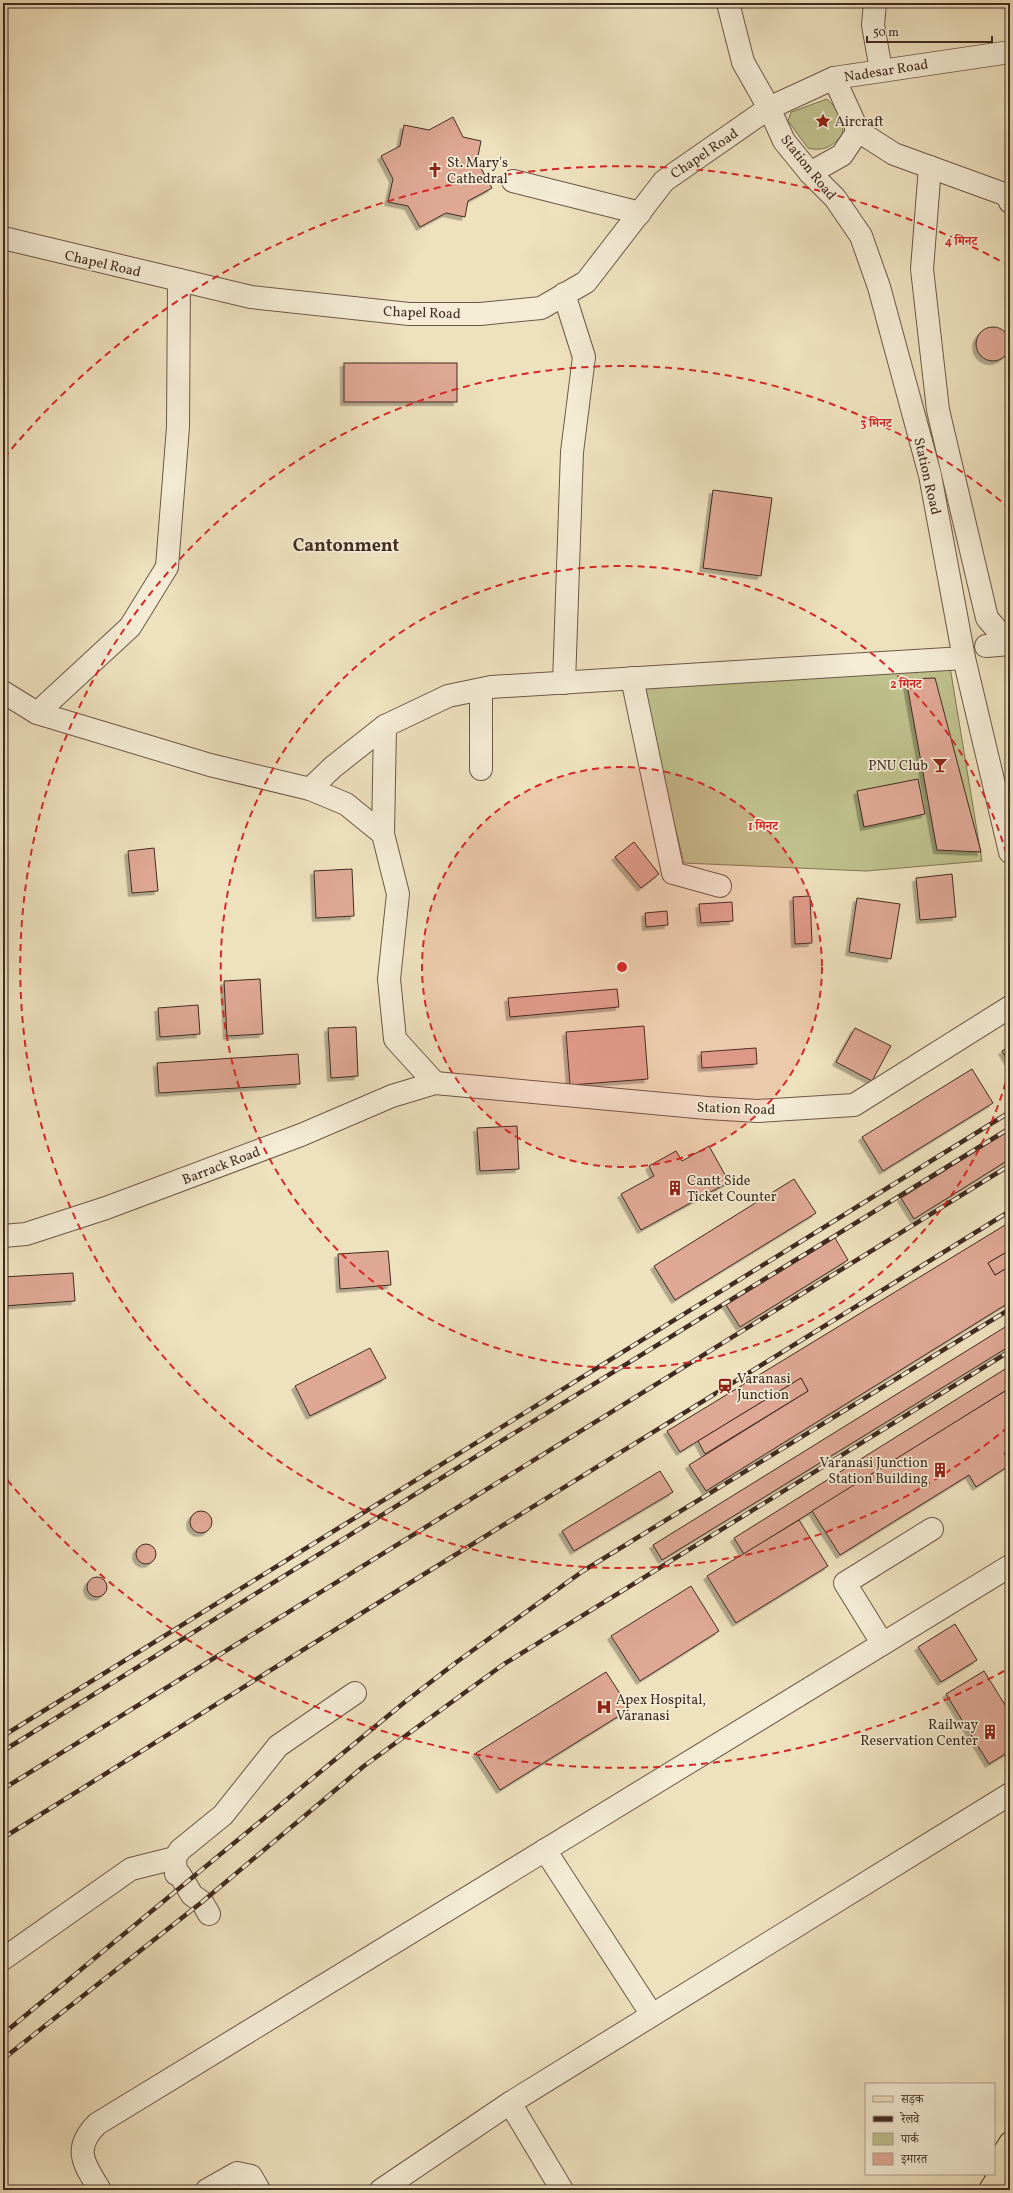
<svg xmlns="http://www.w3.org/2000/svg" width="1013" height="2193" viewBox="0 0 1013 2193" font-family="Vollkorn,'Noto Serif Devanagari',serif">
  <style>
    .green { fill: #bfc18d; stroke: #807656 }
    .building { fill: #dfa895; stroke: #402b20; filter: url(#shadow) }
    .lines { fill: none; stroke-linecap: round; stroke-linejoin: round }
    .minor-casing { stroke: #6c5848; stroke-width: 24 }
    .major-casing { stroke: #402b20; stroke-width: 24 }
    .highway-casing { stroke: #402b20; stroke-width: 24 }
    .minor { stroke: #f4ecd5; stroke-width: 22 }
    .major { stroke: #eee1be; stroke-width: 22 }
    .highway { stroke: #eee1be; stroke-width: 22 }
    .rail-casing { stroke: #402b20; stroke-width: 4.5 }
    .rail { stroke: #f4ecd5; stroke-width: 3; stroke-dasharray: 9; stroke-linecap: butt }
    .ring { fill: none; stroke: #d62828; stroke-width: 2; stroke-dasharray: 7 5 }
    .labels { text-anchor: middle; stroke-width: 3.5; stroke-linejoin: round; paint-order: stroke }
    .street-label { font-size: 14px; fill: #402b20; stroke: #f4ecd5 }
    .poi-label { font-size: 14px; fill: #402b20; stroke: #f4ecd5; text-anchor: start }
    .district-label { font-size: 18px; font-weight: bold; fill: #402b20; stroke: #f4ecd5 }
    .centre { fill: #d62828; stroke: #f4ecd5; stroke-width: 2 }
    .ring-label { font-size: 12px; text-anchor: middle; font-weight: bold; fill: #d62828; stroke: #f4ecd5; stroke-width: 3.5; stroke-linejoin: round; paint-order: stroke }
  </style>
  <defs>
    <filter id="shadow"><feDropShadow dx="-3.5" dy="3.5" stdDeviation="0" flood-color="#0004"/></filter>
  </defs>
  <rect width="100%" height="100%" fill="#eee1be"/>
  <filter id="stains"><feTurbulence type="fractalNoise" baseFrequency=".005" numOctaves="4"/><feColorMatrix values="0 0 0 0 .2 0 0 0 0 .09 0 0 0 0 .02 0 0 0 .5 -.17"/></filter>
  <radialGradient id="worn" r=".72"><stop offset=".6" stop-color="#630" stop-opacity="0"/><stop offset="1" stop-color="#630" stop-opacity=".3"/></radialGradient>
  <g class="green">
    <path d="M 827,99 L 841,113 L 843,134 C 833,146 824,152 808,148 L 788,121 L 791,112 Z"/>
    <polygon points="949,661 982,861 866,871 684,863 640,685"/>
  </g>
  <g class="building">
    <polygon points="453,117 463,137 481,141 477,161 492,188 468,201 465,217 446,213 420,227 408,206 388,202 393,179 381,156 400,146 404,125 429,130"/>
    <circle cx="993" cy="344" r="17"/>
    <rect x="344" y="363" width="113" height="39"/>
    <polygon points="713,490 772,498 761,576 703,568"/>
    <polygon points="935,678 981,852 937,850 906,679"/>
    <polygon points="918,779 925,814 864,827 857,791"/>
    <polygon points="634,842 659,874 641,888 615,857"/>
    <polygon points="154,848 158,891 132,893 128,851"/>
    <polygon points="352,869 354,916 316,918 314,871"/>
    <polygon points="952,874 956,917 920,920 916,878"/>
    <polygon points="810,896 812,943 795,944 793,897"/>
    <polygon points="857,898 900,904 891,959 849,952"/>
    <polygon points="732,902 733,921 701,923 699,904"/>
    <polygon points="667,911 668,925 646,927 645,913"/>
    <polygon points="260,979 263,1034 227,1036 224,981"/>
    <polygon points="617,989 619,1007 510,1017 508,998"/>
    <polygon points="198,1005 200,1034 160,1037 158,1008"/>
    <polygon points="644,1026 648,1079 570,1085 566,1032"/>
    <polygon points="356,1027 358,1076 331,1078 328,1028"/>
    <polygon points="855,1028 891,1046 872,1081 836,1062"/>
    <polygon points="1010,1046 1010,1064 1002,1051"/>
    <polygon points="756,1048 757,1064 702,1068 701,1052"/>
    <polygon points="298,1054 300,1084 159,1093 157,1063"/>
    <polygon points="972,1069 993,1103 883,1171 862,1137"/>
    <polygon points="517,1126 519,1169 480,1171 477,1128"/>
    <polygon points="1010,1130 1010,1159 914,1219 901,1198"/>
    <polygon points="709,1146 729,1182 641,1230 621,1194 654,1176 649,1166 676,1151 682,1161"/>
    <polygon points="794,1179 816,1213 675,1300 654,1266"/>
    <polygon points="1010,1222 1010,1250 988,1263 995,1275 1010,1266 1010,1302 706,1491 689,1465 808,1391 801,1378 680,1452 667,1431"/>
    <polygon points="835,1238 848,1260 740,1327 726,1305"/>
    <polygon points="1010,1250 1010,1266 995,1275 988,1263"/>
    <polygon points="388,1251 391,1285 340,1289 338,1254"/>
    <polygon points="73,1273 75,1301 3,1306 3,1277"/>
    <polygon points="1010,1324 1010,1346 662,1560 653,1545"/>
    <polygon points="370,1348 386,1378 310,1416 295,1386"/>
    <polygon points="1010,1366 1010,1388 744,1554 734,1538"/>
    <polygon points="801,1378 808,1391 705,1454 698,1441"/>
    <polygon points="1010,1388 1010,1449 1004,1453 1010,1465 976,1487 969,1475 840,1555 812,1511"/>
    <polygon points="660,1471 673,1492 574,1551 562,1531"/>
    <circle cx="201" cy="1522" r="11"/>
    <polygon points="799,1520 828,1566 736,1623 707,1576"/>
    <circle cx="146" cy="1554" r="10"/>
    <circle cx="97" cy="1587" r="10"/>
    <polygon points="691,1586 719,1631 640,1681 611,1636"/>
    <polygon points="955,1624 977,1660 941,1682 918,1647"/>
    <polygon points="984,1671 1010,1713 1010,1751 989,1764 946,1694"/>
    <polygon points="606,1672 630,1709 500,1790 476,1753"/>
  </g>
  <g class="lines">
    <defs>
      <g id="minor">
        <polyline points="728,3 743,62 769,108 784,141 810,173 835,198 861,236 879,287 930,475 964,658 1010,852"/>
        <polyline points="875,3 873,25 881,70"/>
        <polyline points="834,78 858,131 894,154 1007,195 1010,202"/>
        <polyline points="930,167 922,269 938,410 987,618 1009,644"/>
        <polyline points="810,173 842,155 858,131"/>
        <polyline points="513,181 640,213"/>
        <polyline points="3,238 251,297 409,314 480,314 541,308 586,282 664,181 769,108 834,78 1010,52"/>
        <polyline points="179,280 178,427 167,567 130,627 37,713 210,765 310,789 346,804 383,834 398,894 389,979 395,1039 435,1083"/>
        <polyline points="564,294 584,357 572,452 564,683"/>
        <polyline points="986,646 1010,644"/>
        <polyline points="632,678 673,873 720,886"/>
        <polyline points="481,690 481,769"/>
        <polyline points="3,692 37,713"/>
        <polyline points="310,789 333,767 385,726 448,696 491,687 964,658"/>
        <polyline points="383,834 385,726"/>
        <polyline points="3,1236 26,1234 106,1208 301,1135 392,1096 435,1083 707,1108 758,1111 854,1105 1010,1007"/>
        <polyline points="882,1643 845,1583 932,1529"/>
        <polyline points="545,1850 652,2015"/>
        <polyline points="209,1914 202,1902 192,1895 180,1875 176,1874 175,1858 180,1850 223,1815 278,1746 355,1693"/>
        <polyline points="3,1959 131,1869 175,1858"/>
        <polyline points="510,2103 562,2190"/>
        <path d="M 100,2190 C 84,2164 72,2149 97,2124 L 1010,1566"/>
        <polyline points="207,2190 237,2173 251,2176 259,2190"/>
        <polyline points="381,2190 510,2103 1010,1794"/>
      </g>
      <polyline id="major" points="994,2169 1010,2143"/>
      <polyline id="highway" points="990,2190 1010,2159"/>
    </defs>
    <use href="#minor" class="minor-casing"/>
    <use href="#major" class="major-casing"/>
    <use href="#highway" class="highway-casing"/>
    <use href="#minor" class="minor"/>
    <use href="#major" class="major"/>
    <use href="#highway" class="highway"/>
    <defs>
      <g id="rail">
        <polyline points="3,1736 1010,1112"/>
        <polyline points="3,1751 459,1467 1010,1128"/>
        <polyline points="3,1789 1010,1165"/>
        <polyline points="3,1838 413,1581 1010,1211"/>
        <polyline points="3,2034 406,1701 458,1661 583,1571 1010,1309"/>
        <polyline points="3,2059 202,1902 364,1766 504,1664 1010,1351"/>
      </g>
    </defs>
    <use href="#rail" class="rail-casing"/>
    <use href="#rail" class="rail"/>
  </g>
  <circle cx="622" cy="967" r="200" fill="#d62828" fill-opacity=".12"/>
  <g class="ring">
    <circle cx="622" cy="967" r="200"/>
    <path d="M1009 1071A401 401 0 1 1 1009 863"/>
    <path d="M1008 1427A601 601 0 1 1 1008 507"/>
    <path d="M1004 1671A801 801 0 0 1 4 1476M4 458A801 801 0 0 1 1004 263"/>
  </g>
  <defs>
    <symbol id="sight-bare" viewBox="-9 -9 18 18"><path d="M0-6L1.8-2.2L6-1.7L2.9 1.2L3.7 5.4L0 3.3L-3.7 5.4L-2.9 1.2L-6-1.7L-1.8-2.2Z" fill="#8f2418" stroke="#f4ecd5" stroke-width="2.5" paint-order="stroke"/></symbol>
    <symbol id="church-bare" viewBox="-9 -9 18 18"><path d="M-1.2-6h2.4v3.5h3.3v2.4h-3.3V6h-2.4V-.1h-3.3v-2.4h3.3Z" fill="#8f2418" stroke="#f4ecd5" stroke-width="2.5" paint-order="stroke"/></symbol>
    <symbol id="bar-bare" viewBox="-9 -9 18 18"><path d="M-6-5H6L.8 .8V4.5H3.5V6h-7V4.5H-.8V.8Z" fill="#8f2418" stroke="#f4ecd5" stroke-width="2.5" paint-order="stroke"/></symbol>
    <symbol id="building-bare" viewBox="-9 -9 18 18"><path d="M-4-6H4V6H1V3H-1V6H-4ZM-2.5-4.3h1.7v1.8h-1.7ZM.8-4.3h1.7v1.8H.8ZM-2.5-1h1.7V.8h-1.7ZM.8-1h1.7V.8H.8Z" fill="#8f2418" stroke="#f4ecd5" stroke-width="2.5" paint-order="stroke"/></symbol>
    <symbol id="station-bare" viewBox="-9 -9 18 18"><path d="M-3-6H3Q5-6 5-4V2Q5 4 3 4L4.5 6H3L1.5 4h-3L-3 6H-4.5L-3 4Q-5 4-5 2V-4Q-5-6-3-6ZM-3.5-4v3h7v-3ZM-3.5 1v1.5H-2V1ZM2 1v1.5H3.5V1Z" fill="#8f2418" stroke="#f4ecd5" stroke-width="2.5" paint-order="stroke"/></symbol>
    <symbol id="hospital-bare" viewBox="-9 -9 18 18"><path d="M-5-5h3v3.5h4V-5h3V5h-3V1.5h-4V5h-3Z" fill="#8f2418" stroke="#f4ecd5" stroke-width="2.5" paint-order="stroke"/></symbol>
  </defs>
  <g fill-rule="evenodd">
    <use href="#sight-bare" x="812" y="110" width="22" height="22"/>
    <use href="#church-bare" x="424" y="159" width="22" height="22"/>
    <use href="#bar-bare" x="929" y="754" width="22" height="22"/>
    <use href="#building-bare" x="664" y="1177" width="22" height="22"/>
    <use href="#station-bare" x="714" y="1375" width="22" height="22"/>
    <use href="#building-bare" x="929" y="1459" width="22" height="22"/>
    <use href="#hospital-bare" x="593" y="1696" width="22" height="22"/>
    <use href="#building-bare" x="979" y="1721" width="22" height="22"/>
  </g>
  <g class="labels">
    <g class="street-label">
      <text transform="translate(886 70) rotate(-9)" y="5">Nadesar Road</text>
      <text transform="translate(704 153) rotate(-34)" y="5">Chapel Road</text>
      <text transform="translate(809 167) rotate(51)" y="5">Station Road</text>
      <text transform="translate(103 263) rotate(13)" y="5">Chapel Road</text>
      <text transform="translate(422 312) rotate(2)" y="5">Chapel Road</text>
      <text transform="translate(928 476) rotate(77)" y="5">Station Road</text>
      <text transform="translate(736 1108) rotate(2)" y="5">Station Road</text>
      <text transform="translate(221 1165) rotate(-21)" y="5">Barrack Road</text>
    </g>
    <g class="poi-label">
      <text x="835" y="126">Aircraft</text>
      <text x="447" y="167">St. Mary's<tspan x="447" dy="16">Cathedral</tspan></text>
      <text x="928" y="770" text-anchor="end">PNU Club</text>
      <text x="687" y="1185">Cantt Side<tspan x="687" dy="16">Ticket Counter</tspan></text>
      <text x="737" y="1383">Varanasi<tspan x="737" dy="16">Junction</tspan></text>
      <text x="928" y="1467" text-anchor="end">Varanasi Junction<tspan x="928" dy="16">Station Building</tspan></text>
      <text x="616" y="1704">Apex Hospital,<tspan x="616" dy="16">Varanasi</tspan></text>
      <text x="978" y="1729" text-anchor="end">Railway<tspan x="978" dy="16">Reservation Center</tspan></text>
    </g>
    <g class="district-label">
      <text x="346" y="551">Cantonment</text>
    </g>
  </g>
  <circle cx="622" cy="967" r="6" class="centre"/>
  <g class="ring-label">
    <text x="961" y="245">4 मिनट</text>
    <text x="876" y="427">3 मिनट</text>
    <text x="906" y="688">2 मिनट</text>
    <text x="763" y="830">1 मिनट</text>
  </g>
  <rect width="1013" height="2193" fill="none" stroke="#eee1be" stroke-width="16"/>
  <rect x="4" y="4" width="1005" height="2185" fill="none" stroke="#402b20" stroke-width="2"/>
  <rect x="8" y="8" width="997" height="2177" fill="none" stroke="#402b20"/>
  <rect x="865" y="2083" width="130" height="92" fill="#f4ecd5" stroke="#ac9f8d"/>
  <rect x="873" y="2096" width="20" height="6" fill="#eee1be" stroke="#ac9f8d"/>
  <text x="901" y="2103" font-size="12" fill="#402b20">सड़क</text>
  <rect x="873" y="2116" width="20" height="6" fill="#402b20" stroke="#ac9f8d"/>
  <text x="901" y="2123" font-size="12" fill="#402b20">रेलवे</text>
  <rect x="873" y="2133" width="20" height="12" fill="#bfc18d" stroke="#ac9f8d"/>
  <text x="901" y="2143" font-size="12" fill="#402b20">पार्क</text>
  <rect x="873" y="2153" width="20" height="12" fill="#dfa895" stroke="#ac9f8d"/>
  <text x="901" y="2163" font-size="12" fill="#402b20">इमारत</text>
  <path d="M867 36v6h125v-6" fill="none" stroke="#402b20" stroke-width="2"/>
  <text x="873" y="36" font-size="12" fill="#402b20" stroke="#f4ecd5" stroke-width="3" paint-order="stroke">50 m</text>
  <rect width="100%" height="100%" filter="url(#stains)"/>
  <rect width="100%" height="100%" fill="url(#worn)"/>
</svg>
